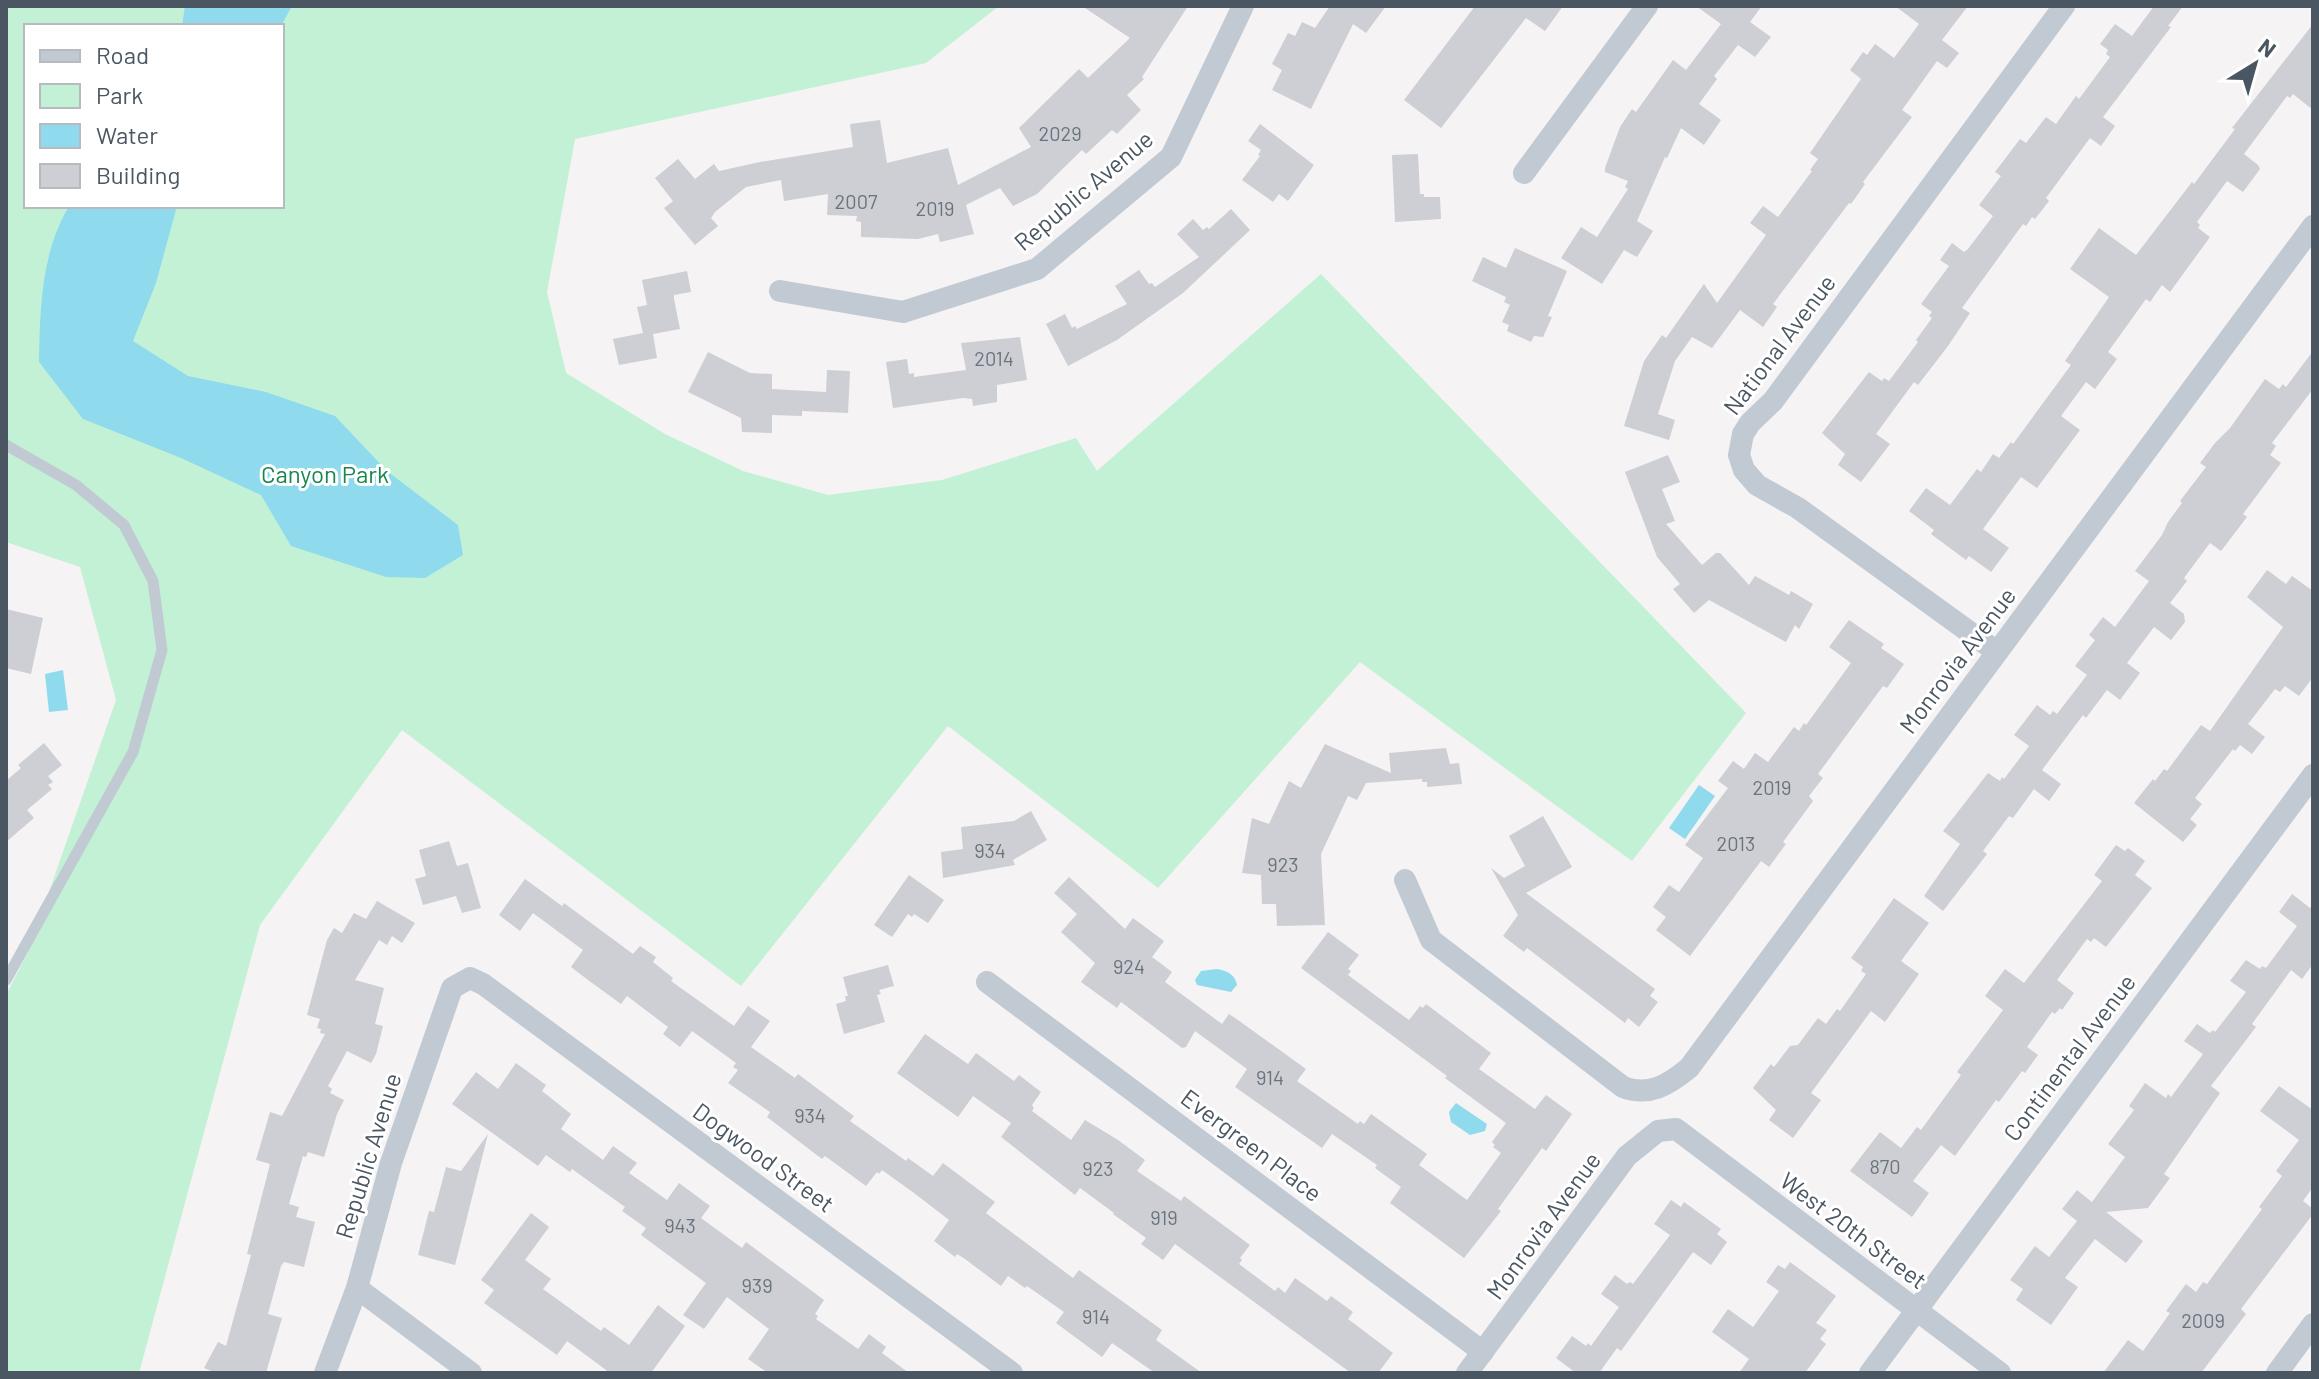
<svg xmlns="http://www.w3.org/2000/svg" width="2319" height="1379" viewBox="0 0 2319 1379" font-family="Barlow,sans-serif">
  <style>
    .green { fill: #c3f1d5; fill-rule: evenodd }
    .water { fill: #90daee }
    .building { fill: #cdcfd5 }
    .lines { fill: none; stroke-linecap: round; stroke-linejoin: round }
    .service { stroke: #c1cad2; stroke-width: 11 }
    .minor { stroke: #c1cad2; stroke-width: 22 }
    .labels { text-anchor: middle; stroke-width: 6; stroke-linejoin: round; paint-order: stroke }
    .number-label { font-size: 20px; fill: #6b747e }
    .street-label { font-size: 24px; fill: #4a5661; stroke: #fff }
    .park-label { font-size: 24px; fill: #17864f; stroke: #fff }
  </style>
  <rect width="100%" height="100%" fill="#f5f3f3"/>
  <path class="green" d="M 6,6 L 999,6 L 926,63 L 575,139 L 547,292 L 566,373 L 665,434 L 743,471 L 828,495 L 942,480 L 1076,438 L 1097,471 L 1321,274 L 1746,713 L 1632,861 L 1360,662 L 1158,888 L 948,726 L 741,986 L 402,730 L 260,925 L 139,1373 L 6,1373 L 6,995 L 28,952 L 116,700 L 80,567 L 6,542 ZM 26,26 L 282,26 L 282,206 L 26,206 Z"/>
  <g class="water">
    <polygon points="185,6 292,6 281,26 182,26"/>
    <path d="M 69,206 L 177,206 L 156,283 L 133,341 L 188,376 L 266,392 L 335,416 L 387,471 L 458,525 L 463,555 L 425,578 L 386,577 L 291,546 L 261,495 L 181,458 L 83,419 L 39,362 C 40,309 41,253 69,206 Z"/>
    <polygon points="63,670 68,710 49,712 45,674"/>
    <polygon points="1699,785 1715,796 1685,839 1669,828"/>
    <path d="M 1217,969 C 1227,971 1235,974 1237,985 L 1231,992 L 1197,985 L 1195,980 L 1201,971 Z"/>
    <polygon points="1456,1103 1487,1124 1485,1131 1470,1135 1451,1122 1449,1112"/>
  </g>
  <g class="building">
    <polygon points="1082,6 1188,6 1142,77 1144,79 1127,95 1141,110 1117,134 1112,130 1086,154 1082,150 1037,194 1013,206 1000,188 966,205 974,234 940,242 938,234 918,239 861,237 861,222 856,221 857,216 827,215 828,194 784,201 781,180 746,187 715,212 711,218 718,226 695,245 664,208 673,201 655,178 678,159 695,179 714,164 719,171 760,162 853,147 850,124 880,120 887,163 948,148 958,185 1031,147 1019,128 1079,69 1088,78 1130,38"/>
    <polygon points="1330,6 1386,6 1366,33 1353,24 1311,109 1272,90 1282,70 1272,64 1288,33 1295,36 1302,22 1315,28"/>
    <polygon points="1475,6 1563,6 1545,31 1526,18 1441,128 1404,100"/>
    <polygon points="1696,6 1762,6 1750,22 1771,37 1755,57 1738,45 1714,76 1717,79 1699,104 1721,120 1704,145 1681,128 1667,158 1665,157 1637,221 1653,231 1637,257 1624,250 1602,284 1561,258 1581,227 1597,237 1628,189 1625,187 1628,181 1605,172 1605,168 1620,127 1632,109 1636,112 1673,60 1686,70 1721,24"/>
    <polygon points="1895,6 1968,6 1942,40 1959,53 1947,68 1937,61 1902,110 1912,117 1863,182 1865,184 1851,204 1849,203 1773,304 1777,307 1763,327 1740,310 1712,348 1692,337 1675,361 1658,414 1675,420 1669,440 1624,426 1644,361 1662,335 1666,338 1704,284 1717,303 1766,235 1750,223 1763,206 1778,217 1812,171 1810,170 1818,159 1810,153 1861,79 1850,70 1863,52 1867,55 1875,44 1894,58 1919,24"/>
    <polygon points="2154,6 2183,6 2168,26 2171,27 2103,117 2115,126 2101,146 2090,138 2046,198 2049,201 2035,219 2032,217 2026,226 2023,224 1962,308 1970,313 1948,346 1918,385 1914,382 1876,434 1890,444 1861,482 1838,465 1845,454 1822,433 1869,372 1882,381 1884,378 1889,381 1918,342 1916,340 1932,318 1929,316 1932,312 1921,304 1949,266 1940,260 1952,243 1964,252 1968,249 1993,216 1979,205 2001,176 1995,172 2020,139 2026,143 2046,117 2056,124 2076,96 2079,99 2110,57 2106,54 2108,50 2100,44 2115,24 2132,36"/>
    <polygon points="2313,24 2313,110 2293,94 2290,98 2287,96 2244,154 2258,165 2260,169 2243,192 2227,181 2197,222 2200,225 2198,228 2210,237 2170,292 2162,285 2150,302 2146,299 2108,352 2117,359 2095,389 2086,382 2061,416 2080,430 2037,488 2021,477 1983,529 2009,548 1991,572 1969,556 1966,560 1931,534 1934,530 1909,511 1926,488 1950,505 1977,469 1981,472 1993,454 1999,458 2011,442 2013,444 2071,365 2065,361 2109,297 2070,269 2099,228 2136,255 2192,182 2194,184 2235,129 2232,128"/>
    <polygon points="1260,124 1314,165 1288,201 1279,194 1273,202 1242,180 1260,156 1258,155 1261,150 1248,141"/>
    <polygon points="1418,154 1420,194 1424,194 1424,197 1440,197 1441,219 1395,222 1392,155"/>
    <polygon points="1231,209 1250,230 1183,293 1117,340 1068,366 1046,324 1065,314 1072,328 1075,326 1077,329 1127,304 1115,286 1139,270 1149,284 1152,283 1155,287 1199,257 1177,234 1193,219 1203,230 1207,227 1209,229"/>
    <polygon points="1515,248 1567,271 1548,316 1552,317 1543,337 1534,336 1531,342 1507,331 1509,325 1502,322 1510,305 1504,302 1506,297 1472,281 1483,257 1506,268"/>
    <polygon points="687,271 691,292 674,295 674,299 680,329 653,334 657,358 619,365 613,339 643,333 637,307 647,305 642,280"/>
    <polygon points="1020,337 1027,380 997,385 997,402 973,406 972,399 963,398 893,408 886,362 907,359 909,374 914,373 914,377 966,370 961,343"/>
    <polygon points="2313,351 2313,389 2272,443 2276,446 2270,455 2281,463 2243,514 2247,517 2221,551 2210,543 2184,578 2187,581 2170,603 2184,614 2185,622 2171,640 2154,627 2127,663 2140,673 2120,700 2107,690 2086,718 2083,715 2042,770 2061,784 2049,801 2034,789 2013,818 2009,816 1983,851 1987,854 1943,911 1924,896 1960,844 1943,831 1988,773 2000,781 2002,777 2004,779 2029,746 2014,735 2037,705 2050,715 2053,711 2057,714 2087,675 2075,666 2095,640 2089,635 2103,617 2115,627 2149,581 2135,571 2162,535 2168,522 2182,503 2180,501 2206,467 2200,463 2215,443 2230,428 2265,379 2279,389 2283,384 2286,387"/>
    <polygon points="708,352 750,373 772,374 772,389 826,392 827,370 850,371 848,413 802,411 802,416 772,415 772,433 742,432 741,418 688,392"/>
    <polygon points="1668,455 1680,482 1662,489 1675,521 1666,524 1702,565 1716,553 1720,553 1749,585 1755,576 1789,595 1791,591 1813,604 1799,629 1795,625 1786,642 1709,600 1694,613 1673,589 1680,584 1657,557 1625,472"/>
    <polygon points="2267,570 2286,584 2292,576 2313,591 2313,677 2299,696 2285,686 2280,692 2275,689 2248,724 2265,737 2252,754 2240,745 2235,751 2233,749 2195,798 2202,804 2190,819 2197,825 2183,842 2134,803 2153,779 2155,781 2164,769 2167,771 2201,725 2210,731 2283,627 2247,597"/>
    <polygon points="6,609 43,618 31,674 6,668"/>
    <polygon points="1849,620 1884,644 1881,648 1904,664 1887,688 1883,686 1818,774 1823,778 1809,796 1813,801 1783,842 1786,844 1769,867 1761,861 1690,956 1656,930 1666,917 1653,907 1669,885 1679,892 1703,858 1685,845 1728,788 1718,781 1733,761 1744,769 1755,753 1768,762 1794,727 1799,731 1804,723 1806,725 1851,663 1829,647"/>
    <polygon points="44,743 62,765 48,776 53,782 48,785 52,789 27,810 34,818 6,842 6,781 21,768 18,765"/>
    <polygon points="1325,744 1391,773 1389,753 1446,748 1450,764 1459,763 1462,784 1427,787 1427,782 1422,782 1422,779 1366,783 1357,800 1348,796 1321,854 1325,925 1277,926 1276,904 1262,904 1261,875 1242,873 1252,818 1269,824 1289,781 1301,788"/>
    <polygon points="1031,811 1047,840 1013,860 1015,865 943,878 941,852 963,849 961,827 1014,821"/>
    <polygon points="1543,816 1572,867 1526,893 1655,989 1650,996 1658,1002 1639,1027 1628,1018 1625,1023 1527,948 1524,952 1503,936 1518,915 1491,868 1504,878 1525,866 1509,836"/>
    <polygon points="449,841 457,866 468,863 481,908 462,913 456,896 423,905 415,879 426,876 419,850"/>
    <polygon points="2116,845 2125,851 2128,848 2145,861 2135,875 2152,888 2106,947 2094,938 2091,942 2087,939 2057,980 2074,993 2062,1010 2060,1008 2055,1014 2052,1012 2027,1047 2038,1055 2025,1073 2022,1071 1999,1102 1996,1100 1955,1156 1941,1145 1913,1181 1929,1193 1912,1217 1850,1171 1880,1132 1901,1148 1917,1127 1921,1130 1961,1075 1957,1072 2003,1010 1985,996 2005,969 2024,983 2102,881 2094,875"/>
    <polygon points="909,875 944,900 928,923 914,914 912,917 908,914 892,937 874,925"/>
    <polygon points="1069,877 1125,929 1133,918 1164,941 1152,957 1172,972 1165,982 1222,1024 1229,1014 1238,1020 1306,1069 1297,1081 1358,1124 1360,1121 1364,1124 1371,1114 1427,1154 1419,1165 1467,1200 1501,1153 1493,1147 1495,1145 1492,1142 1506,1123 1445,1078 1447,1076 1301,968 1328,932 1359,955 1348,969 1351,971 1348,975 1387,1004 1409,1020 1420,1006 1423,1008 1426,1004 1491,1053 1479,1069 1535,1109 1546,1095 1572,1114 1546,1151 1542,1148 1498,1209 1501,1211 1464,1258 1390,1203 1401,1187 1375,1168 1377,1165 1332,1134 1322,1148 1235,1087 1247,1069 1195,1031 1186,1047 1182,1048 1121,1002 1117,1008 1081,982 1095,963 1061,932 1077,914 1054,893"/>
    <polygon points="525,879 562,906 564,903 633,954 640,946 656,957 653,962 673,978 671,981 734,1026 748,1006 770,1021 751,1047 795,1078 798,1074 854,1116 850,1121 906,1161 908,1158 933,1176 943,1163 995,1202 986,1213 1073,1278 1079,1270 1162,1330 1156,1340 1202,1373 1155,1373 1112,1343 1102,1357 1056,1323 1064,1312 1027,1286 1025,1288 1008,1276 1001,1286 965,1259 957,1254 955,1257 934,1241 949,1220 914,1193 882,1170 879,1174 877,1172 866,1186 825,1156 822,1159 767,1117 770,1112 728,1083 738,1070 733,1067 736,1063 692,1031 680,1047 663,1034 668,1027 627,996 621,1004 588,980 571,967 583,950 533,913 520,931 499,915"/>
    <polygon points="2292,894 2310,908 2313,904 2313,964 2302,979 2291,970 2252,1024 2256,1027 2211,1086 2220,1093 2164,1174 2170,1178 2148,1208 2106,1212 2143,1241 2126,1263 2095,1239 2065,1278 2078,1287 2051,1325 2016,1300 2023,1289 2010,1280 2035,1246 2049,1257 2077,1221 2062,1209 2077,1190 2092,1202 2125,1157 2108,1144 2134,1110 2129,1106 2145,1083 2166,1098 2168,1094 2171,1097 2203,1054 2184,1041 2197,1024 2210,1033 2213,1030 2215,1032 2246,992 2230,981 2246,960 2260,969 2262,966 2266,968 2297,926 2279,912"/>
    <polygon points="1894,898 1929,923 1901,961 1919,974 1885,1022 1871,1011 1811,1093 1821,1100 1793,1138 1769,1120 1776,1110 1753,1088 1771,1064 1774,1067 1790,1046 1798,1045 1818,1018 1826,1024 1837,1009 1840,1011 1866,974 1861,971 1863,967 1851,958"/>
    <polygon points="377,901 415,923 402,943 392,936 387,945 379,940 355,980 384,988 375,1024 383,1026 376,1054 371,1063 347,1051 328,1086 332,1089 330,1093 344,1100 337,1114 324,1157 308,1152 306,1157 303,1156 289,1204 299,1207 296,1217 315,1222 304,1267 284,1262 281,1266 268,1314 282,1318 266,1373 216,1373 204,1368 218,1342 226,1346 251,1255 247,1254 270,1164 256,1160 270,1112 282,1116 325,1034 320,1033 321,1029 317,1028 320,1019 307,1015 327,940 334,928 342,933 354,913 366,919"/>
    <polygon points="888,965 894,986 879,990 881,994 877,995 885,1022 844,1034 836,1004 846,1001 845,996 848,996 843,977"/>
    <polygon points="925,1034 968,1064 976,1053 1014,1081 1019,1075 1041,1092 1032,1105 1034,1108 1032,1111 1071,1140 1085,1120 1118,1140 1145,1160 1137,1171 1181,1201 1184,1196 1250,1245 1240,1258 1242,1260 1239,1264 1275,1291 1278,1287 1285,1293 1295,1278 1327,1301 1331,1296 1353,1312 1348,1319 1393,1353 1378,1373 1351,1373 1175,1244 1163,1260 1141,1244 1146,1238 1113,1214 1114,1213 1080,1188 1075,1195 1001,1137 1011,1123 973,1096 958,1117 897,1073"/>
    <polygon points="516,1063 546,1085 542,1091 571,1114 561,1129 603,1160 613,1146 637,1163 629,1173 667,1200 679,1183 710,1206 701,1218 742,1248 746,1242 824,1300 815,1314 818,1316 816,1319 858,1349 869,1334 886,1347 882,1353 909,1373 768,1373 748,1359 769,1329 727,1297 704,1329 683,1315 706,1283 641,1235 646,1228 622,1211 625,1207 572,1169 570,1172 546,1155 538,1166 452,1104 476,1072 498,1089"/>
    <polygon points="2279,1086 2313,1110 2313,1187 2303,1201 2313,1209 2313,1214 2241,1309 2246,1314 2201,1373 2103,1373 2128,1340 2143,1351 2170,1313 2166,1311 2186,1284 2196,1292 2203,1282 2207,1284 2262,1209 2259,1207 2282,1176 2276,1171 2299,1140 2260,1111"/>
    <polygon points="488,1134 455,1265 418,1255 429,1211 434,1212 446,1167 461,1171"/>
    <polygon points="1671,1200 1681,1207 1684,1202 1721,1229 1717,1234 1727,1242 1711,1265 1693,1252 1621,1351 1617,1348 1599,1373 1576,1373 1556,1358 1572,1336 1586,1346 1588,1343 1591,1346 1619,1307 1601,1294 1615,1275 1627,1284 1630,1282 1633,1284 1670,1235 1654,1224"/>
    <polygon points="531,1213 549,1227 525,1260 551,1279 543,1289 601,1331 604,1327 629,1345 658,1305 685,1326 651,1373 610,1373 567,1341 557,1355 484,1303 494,1290 481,1280"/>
    <polygon points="1790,1262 1836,1296 1816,1323 1827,1330 1820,1339 1826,1344 1805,1373 1739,1373 1749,1359 1712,1332 1728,1309 1753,1327 1779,1291 1766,1282 1778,1265 1785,1269"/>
  </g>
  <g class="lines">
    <polyline class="service" points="6,445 76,485 124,525 153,581 162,650 133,752 6,980"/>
    <g class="minor">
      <polyline points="1524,173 1647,6"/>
      <polyline points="780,291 903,312 1037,269 1171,157 1243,6"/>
      <polyline points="1997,652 1798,508 1757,485 1744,470 1739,455 1743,434 1750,423 1773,401 2064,6"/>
      <path d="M 1405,880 L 1431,940 L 1623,1087 C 1649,1097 1668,1085 1689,1068 L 2313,226"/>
      <polyline points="987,982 1483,1352"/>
      <polyline points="357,1288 471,1373"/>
      <polyline points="325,1373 357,1288 391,1163 452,988 470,978 483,984 1012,1373"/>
      <polyline points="1467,1373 1627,1156 1658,1131 1676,1129 2000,1373"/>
      <polyline points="1870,1373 2313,775"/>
      <polyline points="2277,1373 2313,1324"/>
    </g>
  </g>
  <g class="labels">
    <g class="number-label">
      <text x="1060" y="141">2029</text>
      <text x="856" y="209">2007</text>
      <text x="935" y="216">2019</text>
      <text x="994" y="366">2014</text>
      <text x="1772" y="795">2019</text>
      <text x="1736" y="851">2013</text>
      <text x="990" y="858">934</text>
      <text x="1283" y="872">923</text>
      <text x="1129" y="974">924</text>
      <text x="1270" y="1085">914</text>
      <text x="810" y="1123">934</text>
      <text x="1885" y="1174">870</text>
      <text x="1098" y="1176">923</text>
      <text x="1164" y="1225">919</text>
      <text x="680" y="1233">943</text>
      <text x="757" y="1293">939</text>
      <text x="1096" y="1324">914</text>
      <text x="2203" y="1328">2009</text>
    </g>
    <g class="street-label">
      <text transform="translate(1084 191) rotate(-40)" y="8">Republic Avenue</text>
      <text transform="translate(1780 345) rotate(-53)" y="8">National Avenue</text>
      <text transform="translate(1958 661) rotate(-53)" y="8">Monrovia Avenue</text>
      <text transform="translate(2070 1058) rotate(-53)" y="8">Continental Avenue</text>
      <text transform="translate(1251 1146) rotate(37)" y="8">Evergreen Place</text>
      <text transform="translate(369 1156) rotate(-73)" y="8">Republic Avenue</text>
      <text transform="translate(763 1158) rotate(36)" y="8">Dogwood Street</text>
      <text transform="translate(1544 1226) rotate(-54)" y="8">Monrovia Avenue</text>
      <text transform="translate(1853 1231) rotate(37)" y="8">West 20th Street</text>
    </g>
    <g class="park-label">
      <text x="325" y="483">Canyon Park</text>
    </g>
  </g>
  <rect width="2319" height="1379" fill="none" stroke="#4a5661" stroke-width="16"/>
  <rect x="24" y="24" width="260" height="184" fill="#ffffff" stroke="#b7bbc0" stroke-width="2"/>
  <rect x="40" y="50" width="40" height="12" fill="#c1cad2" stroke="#b7bbc0" stroke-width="2"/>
  <text x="96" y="64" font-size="24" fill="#4a5661">Road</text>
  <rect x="40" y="84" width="40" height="24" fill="#c3f1d5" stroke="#b7bbc0" stroke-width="2"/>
  <text x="96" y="104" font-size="24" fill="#4a5661">Park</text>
  <rect x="40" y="124" width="40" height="24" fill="#90daee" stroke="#b7bbc0" stroke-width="2"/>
  <text x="96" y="144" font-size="24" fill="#4a5661">Water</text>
  <rect x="40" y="164" width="40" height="24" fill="#cdcfd5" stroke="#b7bbc0" stroke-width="2"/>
  <text x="96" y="184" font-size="24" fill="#4a5661">Building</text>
  <g transform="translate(2255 64) rotate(37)" stroke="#ffffff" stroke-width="6" paint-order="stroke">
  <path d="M0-6L14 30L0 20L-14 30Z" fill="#4a5661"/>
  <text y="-12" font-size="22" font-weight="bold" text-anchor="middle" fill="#4a5661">N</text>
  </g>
</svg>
